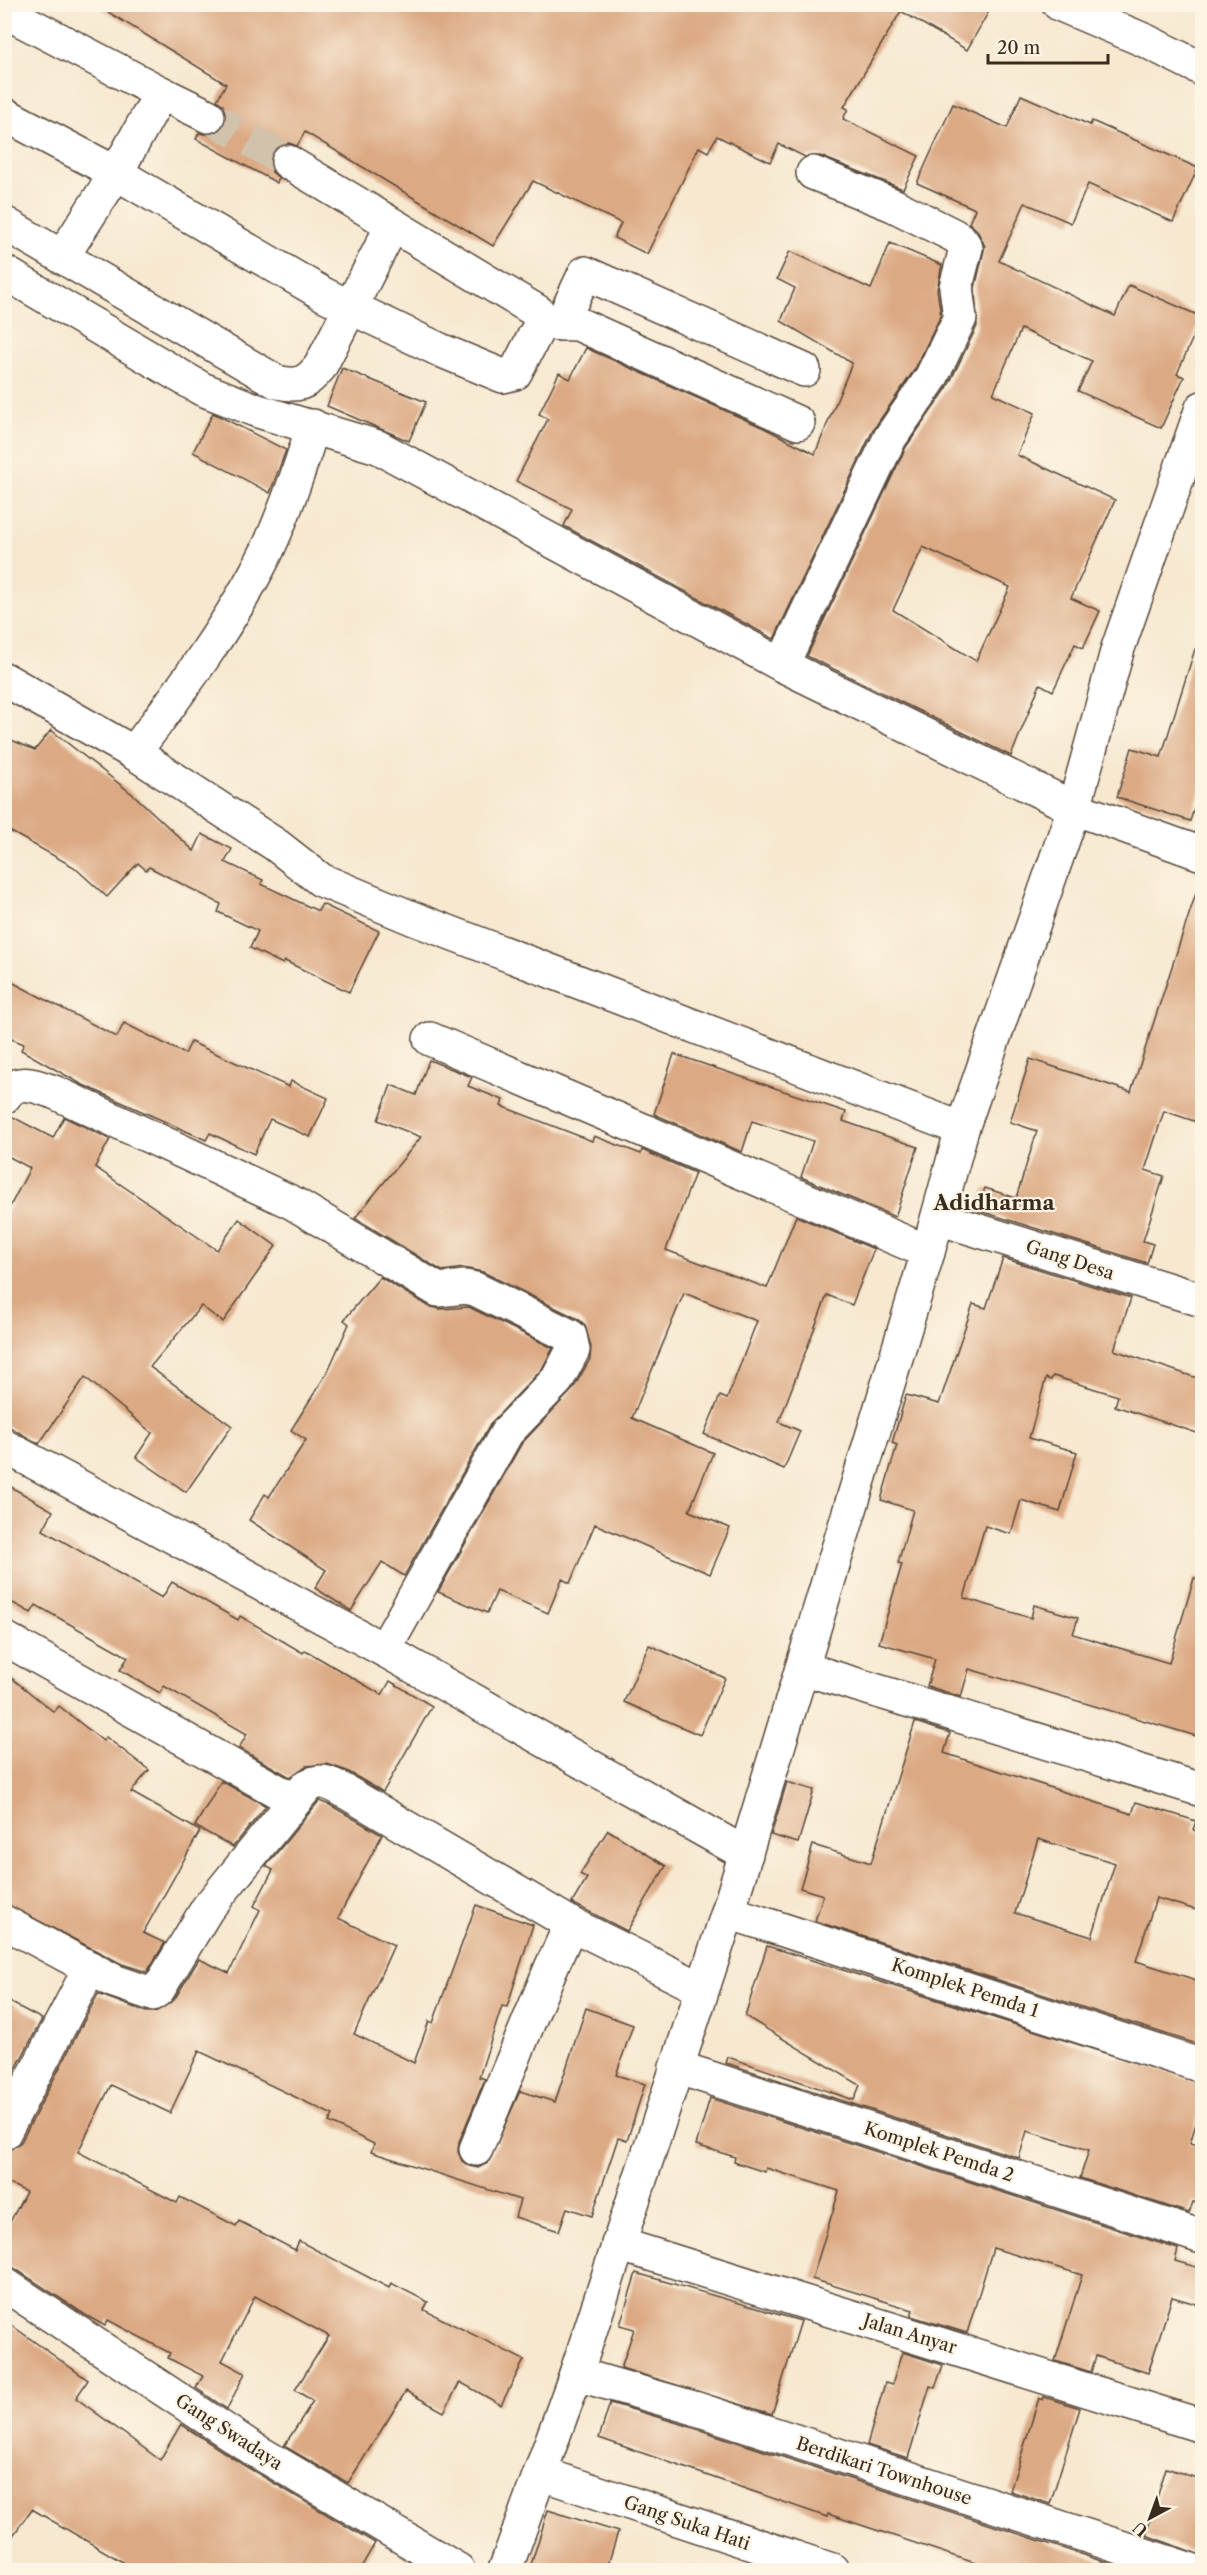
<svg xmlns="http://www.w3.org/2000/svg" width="1207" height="2575" viewBox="0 0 1207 2575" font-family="'Libre Caslon Text',serif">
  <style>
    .building { fill: #dba983; fill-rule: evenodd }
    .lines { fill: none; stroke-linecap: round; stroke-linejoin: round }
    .minor-tunnel { stroke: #d1c2ac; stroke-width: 33; stroke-dasharray: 33 16; stroke-linecap: butt }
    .minor-casing { stroke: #574639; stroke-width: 36 }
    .minor { stroke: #fff; stroke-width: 33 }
    .labels { text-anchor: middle; stroke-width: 4.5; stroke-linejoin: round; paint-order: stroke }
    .street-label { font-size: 18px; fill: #3b2a1e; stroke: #fcf5e5 }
    .quarter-label { font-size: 21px; font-weight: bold; fill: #3b2a1e; stroke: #fcf5e5 }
  </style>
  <rect width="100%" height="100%" fill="#fcf5e5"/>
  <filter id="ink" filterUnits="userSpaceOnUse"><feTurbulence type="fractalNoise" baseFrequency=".0167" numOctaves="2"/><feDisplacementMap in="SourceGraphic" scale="12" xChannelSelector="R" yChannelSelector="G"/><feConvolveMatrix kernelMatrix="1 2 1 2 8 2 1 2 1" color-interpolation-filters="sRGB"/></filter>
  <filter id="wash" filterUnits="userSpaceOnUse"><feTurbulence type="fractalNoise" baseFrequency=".008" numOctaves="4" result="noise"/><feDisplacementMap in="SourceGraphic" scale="24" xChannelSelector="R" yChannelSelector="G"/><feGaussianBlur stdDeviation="1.35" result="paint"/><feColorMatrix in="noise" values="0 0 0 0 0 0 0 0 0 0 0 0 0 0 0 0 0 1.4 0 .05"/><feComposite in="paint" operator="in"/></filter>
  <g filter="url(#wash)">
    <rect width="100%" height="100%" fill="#f7e8d0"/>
    <g id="blocks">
      <g class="building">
        <polygon points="95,4 993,4 967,50 901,11 844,107 848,109 843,119 919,156 903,189 820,156 805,157 779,144 770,162 717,136 708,152 699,147 647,254 614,238 621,223 533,181 493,246 305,132 297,146 289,143 279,145 272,153 269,162 272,172 279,178 277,183 196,139 199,133 210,135 219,131 225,125 227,114 223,105 217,100 226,84"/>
        <path d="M 1021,95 L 1090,125 L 1092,121 L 1198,168 L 1173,222 L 1088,184 L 1071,223 L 1025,203 L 999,261 L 1115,316 L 1129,285 L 1202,317 L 1177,374 L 1184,377 L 1161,428 L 1078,391 L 1092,361 L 1021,329 L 993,394 L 1035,413 L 1017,455 L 1115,500 L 1071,598 L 1100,611 L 1083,648 L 1075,644 L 1053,691 L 1040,684 L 1011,756 L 807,656 L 906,447 L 947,388 L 977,326 L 975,288 L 985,246 L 977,230 L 969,223 L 975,209 L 917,183 L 953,104 L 1007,128 ZM 923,547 L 1010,587 L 976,661 L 893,610 Z"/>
        <polygon points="890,243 942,265 937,289 941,315 915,369 873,430 774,639 564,526 572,509 516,481 548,419 539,414 559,373 570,379 586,348 764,428 815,454 852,363 781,321 795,288 777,279 790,251 871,289"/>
        <polygon points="342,368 426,402 409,441 327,406"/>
        <polygon points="213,413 286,450 270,493 193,452"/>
        <polygon points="1195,649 1203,650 1203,782 1190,821 1117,797 1132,748 1161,757"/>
        <polygon points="51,730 136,797 194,851 202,834 232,849 225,862 263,880 261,884 318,911 322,904 379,931 349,992 285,961 283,964 250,948 258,931 218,912 221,904 149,867 146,870 138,863 107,897 74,867 4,828 4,737 35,750"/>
        <polygon points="1196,893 1203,894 1203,1124 1164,1111 1145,1170 1164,1176 1143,1241 1153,1244 1147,1263 977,1210 985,1188 1016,1198 1037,1131 1010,1122 1030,1059 1131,1092"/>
        <polygon points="4,978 117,1037 124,1023 185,1054 191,1042 289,1087 291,1081 328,1098 310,1137 270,1119 254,1154 210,1133 206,1140 81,1084 21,1050 24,1044 4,1036"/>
        <polygon points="674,1054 846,1112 843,1121 918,1147 895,1217 801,1177 813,1141 752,1121 742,1152 654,1114"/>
        <polygon points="429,1060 472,1077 468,1086 503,1100 501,1106 592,1141 594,1136 641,1154 642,1150 695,1173 666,1250 767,1288 796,1216 874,1249 852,1305 827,1295 779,1422 800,1431 784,1469 704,1434 720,1396 727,1399 757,1321 684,1293 632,1418 713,1453 689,1511 730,1528 710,1574 595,1524 570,1583 562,1579 548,1613 497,1591 487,1613 438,1592 522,1443 573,1389 590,1359 591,1347 585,1325 578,1319 483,1272 463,1268 442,1271 355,1218 421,1137 378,1120 391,1085 416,1095"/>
        <polygon points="4,1115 9,1115 53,1138 64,1117 110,1139 95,1167 217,1250 239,1219 276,1246 223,1322 201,1306 150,1367 232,1426 186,1492 136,1457 152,1433 85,1377 39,1444 4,1424 4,1218 30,1168 4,1154"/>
        <polygon points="1003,1258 1131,1298 1114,1350 1203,1380 1203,1435 1115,1406 1118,1396 1053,1376 1051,1380 1046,1378 1029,1438 1077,1452 1060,1512 1021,1500 1011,1534 985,1526 964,1598 1031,1618 1034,1605 1078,1618 1073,1634 1169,1663 1194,1578 1203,1579 1203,1738 969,1669 961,1697 927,1686 935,1659 879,1643 902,1564 898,1563 913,1510 881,1500 897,1445 892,1443 906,1395 939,1404 973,1304 986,1308"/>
        <polygon points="380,1277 428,1306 440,1309 469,1307 553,1348 542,1369 491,1423 404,1576 382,1562 351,1611 315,1588 326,1570 249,1520 265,1494 269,1497 306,1440 291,1430 327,1373 349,1324 344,1320"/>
        <polygon points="4,1483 53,1511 43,1530 162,1598 172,1582 238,1620 240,1616 303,1653 305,1650 382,1695 390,1681 432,1706 383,1792 347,1771 327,1764 306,1766 290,1777 239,1748 247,1734 164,1686 160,1693 120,1670 128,1657 36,1605 31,1613 4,1598"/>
        <polygon points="649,1645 725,1678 700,1735 624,1702"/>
        <polygon points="4,1672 54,1712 59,1706 103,1741 106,1737 149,1770 131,1792 200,1831 143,1933 165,1943 147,1972 122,1964 4,1903"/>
        <path d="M 915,1722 L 950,1733 L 944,1753 L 1132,1814 L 1136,1802 L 1196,1821 L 1193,1830 L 1203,1833 L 1203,1912 L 1156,1898 L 1136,1961 L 1203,1982 L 1203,2046 L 815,1921 L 823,1895 L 800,1888 L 813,1845 L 871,1863 ZM 1038,1839 L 1115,1863 L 1092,1937 L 1015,1913 Z"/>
        <polygon points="221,1781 266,1806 233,1847 195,1826"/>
        <polygon points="787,1782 814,1790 798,1843 771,1835"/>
        <polygon points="319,1801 330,1805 382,1835 338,1918 394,1945 354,2034 414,2063 429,2021 433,2023 476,1905 533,1925 507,2007 502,2006 479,2077 485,2079 459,2142 458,2152 462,2161 469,2166 478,2168 488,2163 520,2091 555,2102 586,2008 633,2025 616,2075 645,2084 627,2141 618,2138 592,2216 567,2208 559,2231 515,2217 520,2200 371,2152 374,2144 329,2122 333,2115 199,2051 170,2113 111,2085 78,2152 177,2203 180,2197 236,2226 239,2221 295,2250 299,2241 389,2288 391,2283 428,2302 424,2310 524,2360 501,2405 460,2382 444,2412 406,2391 348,2483 284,2446 313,2401 295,2390 329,2336 255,2296 222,2361 245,2373 227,2409 196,2388 203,2376 168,2358 170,2353 108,2320 105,2326 87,2316 14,2268 4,2265 4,2233 26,2192 4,2181 4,2158 8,2151 21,2142 98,1994 146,2012 155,2012 174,2000 199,1959 229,1973 260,1910 254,1906 273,1870 266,1866"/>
        <polygon points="608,1830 666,1866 627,1931 572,1903 587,1878 580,1874"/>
        <polygon points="767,1946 1203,2084 1203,2102 1190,2143 1203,2146 1203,2205 1193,2202 1189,2213 1080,2178 1089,2150 1027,2131 1019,2158 726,2063 728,2057 854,2100 860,2085 745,2016"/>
        <polygon points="4,1999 42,2019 4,2091"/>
        <polygon points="710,2098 1178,2249 1175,2261 1203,2269 1203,2306 1172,2297 1148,2373 1096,2356 1091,2372 1055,2361 1082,2275 993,2248 967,2333 911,2316 913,2310 812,2279 839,2191 766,2168 765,2172 734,2162 735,2157 696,2145"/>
        <polygon points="636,2273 801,2321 772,2414 621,2368 634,2329 620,2325"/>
        <polygon points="4,2320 88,2380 76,2398 160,2460 181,2424 245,2466 375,2543 359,2571 138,2571 32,2509 4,2548"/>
        <polygon points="902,2352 943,2365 935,2388 930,2386 908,2458 867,2445 885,2383 892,2385"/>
        <polygon points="1044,2397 1080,2408 1050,2504 1010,2491 1039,2398 1043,2400"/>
        <polygon points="610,2403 688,2426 1132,2571 999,2571 828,2514 827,2517 599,2438"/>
        <polygon points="1166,2468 1203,2480 1203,2556 1146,2535"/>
        <polygon points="548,2510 618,2532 606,2571 529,2571"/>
      </g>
    </g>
  </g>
  <g filter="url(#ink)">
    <use href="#blocks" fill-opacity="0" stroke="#574639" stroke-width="1.5"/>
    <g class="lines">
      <polyline class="minor-tunnel" points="208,116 288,162"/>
      <defs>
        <g id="minor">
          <polyline points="1059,4 1146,41 1202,69"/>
          <polyline points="4,11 161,93 116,173 62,257"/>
          <polyline points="161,93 208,116"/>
          <polyline points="4,114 116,173 325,295 440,350 503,376 515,373 541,323 538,312 288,162"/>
          <path d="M 4,223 L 277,382 C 298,387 306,384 320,367 L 392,226"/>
          <polyline points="4,272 202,389 258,411 378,447 782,665 1074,808 1202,854"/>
          <polyline points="541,323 578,324 798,423"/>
          <polyline points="561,324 585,273 804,370"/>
          <polyline points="782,665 890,438 931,378 960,318 956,287 966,248 961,240 953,235 893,205 813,173"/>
          <polyline points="4,679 134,753 276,845 321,880 412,918 962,1129"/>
          <path d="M 134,753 C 180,692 233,620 267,551 C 286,510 300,469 313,426"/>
          <polyline points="430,1039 928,1252"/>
          <path d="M 4,1097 C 17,1076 37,1086 56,1093 L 293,1203 L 438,1290 L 465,1287 L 475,1289 L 570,1336 L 573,1350 L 557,1380 L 507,1432 L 384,1650"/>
          <polyline points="938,1218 1202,1300"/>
          <polyline points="4,1446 384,1650 746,1854"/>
          <polyline points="4,1638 295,1801"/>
          <polyline points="802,1668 1202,1790"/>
          <polyline points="728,1912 1202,2066"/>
          <path d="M 4,1922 L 114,1981 L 152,1994 L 158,1990 L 207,1909 L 307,1786 C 320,1779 327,1782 339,1788 L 571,1924"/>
          <polyline points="676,2067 1202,2237"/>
          <polyline points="4,2133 90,1968"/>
          <polyline points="476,2149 551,1968 571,1924 702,1989"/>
          <polyline points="618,2244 1202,2426"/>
          <polyline points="4,2284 255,2450 458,2570"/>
          <polyline points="576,2374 694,2408 1191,2570"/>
          <polyline points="542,2474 832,2570"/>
          <polyline points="505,2570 576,2374 728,1912 928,1252 962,1129 1074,808 1118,648 1202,408"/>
        </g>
      </defs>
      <use href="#minor" class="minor-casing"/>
      <use href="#minor" class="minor"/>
    </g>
  </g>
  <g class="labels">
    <g class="street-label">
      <text transform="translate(1070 1260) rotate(18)" y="6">Gang Desa</text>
      <text transform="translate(965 1988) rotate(18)" y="6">Komplek Pemda 1</text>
      <text transform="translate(939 2152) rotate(18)" y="6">Komplek Pemda 2</text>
      <text transform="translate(910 2334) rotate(17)" y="6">Jalan Anyar</text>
      <text transform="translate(229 2432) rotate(33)" y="6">Gang Swadaya</text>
      <text transform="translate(884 2471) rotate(18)" y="6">Berdikari Townhouse</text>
      <text transform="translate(687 2523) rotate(19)" y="6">Gang Suka Hati</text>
    </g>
    <g class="quarter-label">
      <text x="994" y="1210">Adidharma</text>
    </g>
  </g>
  <rect width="1207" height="2575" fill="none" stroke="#fcf5e5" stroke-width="24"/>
  <g transform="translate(1150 2518) rotate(221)" stroke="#fcf5e5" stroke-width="4.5" paint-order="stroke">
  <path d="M0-4.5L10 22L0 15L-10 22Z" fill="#3b2a1e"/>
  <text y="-9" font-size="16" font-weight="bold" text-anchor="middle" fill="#3b2a1e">U</text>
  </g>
  <path d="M988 54v9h120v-9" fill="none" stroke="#3b2a1e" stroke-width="3"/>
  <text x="997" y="54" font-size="18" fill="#3b2a1e" stroke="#fcf5e5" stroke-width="4.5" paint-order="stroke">20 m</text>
</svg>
